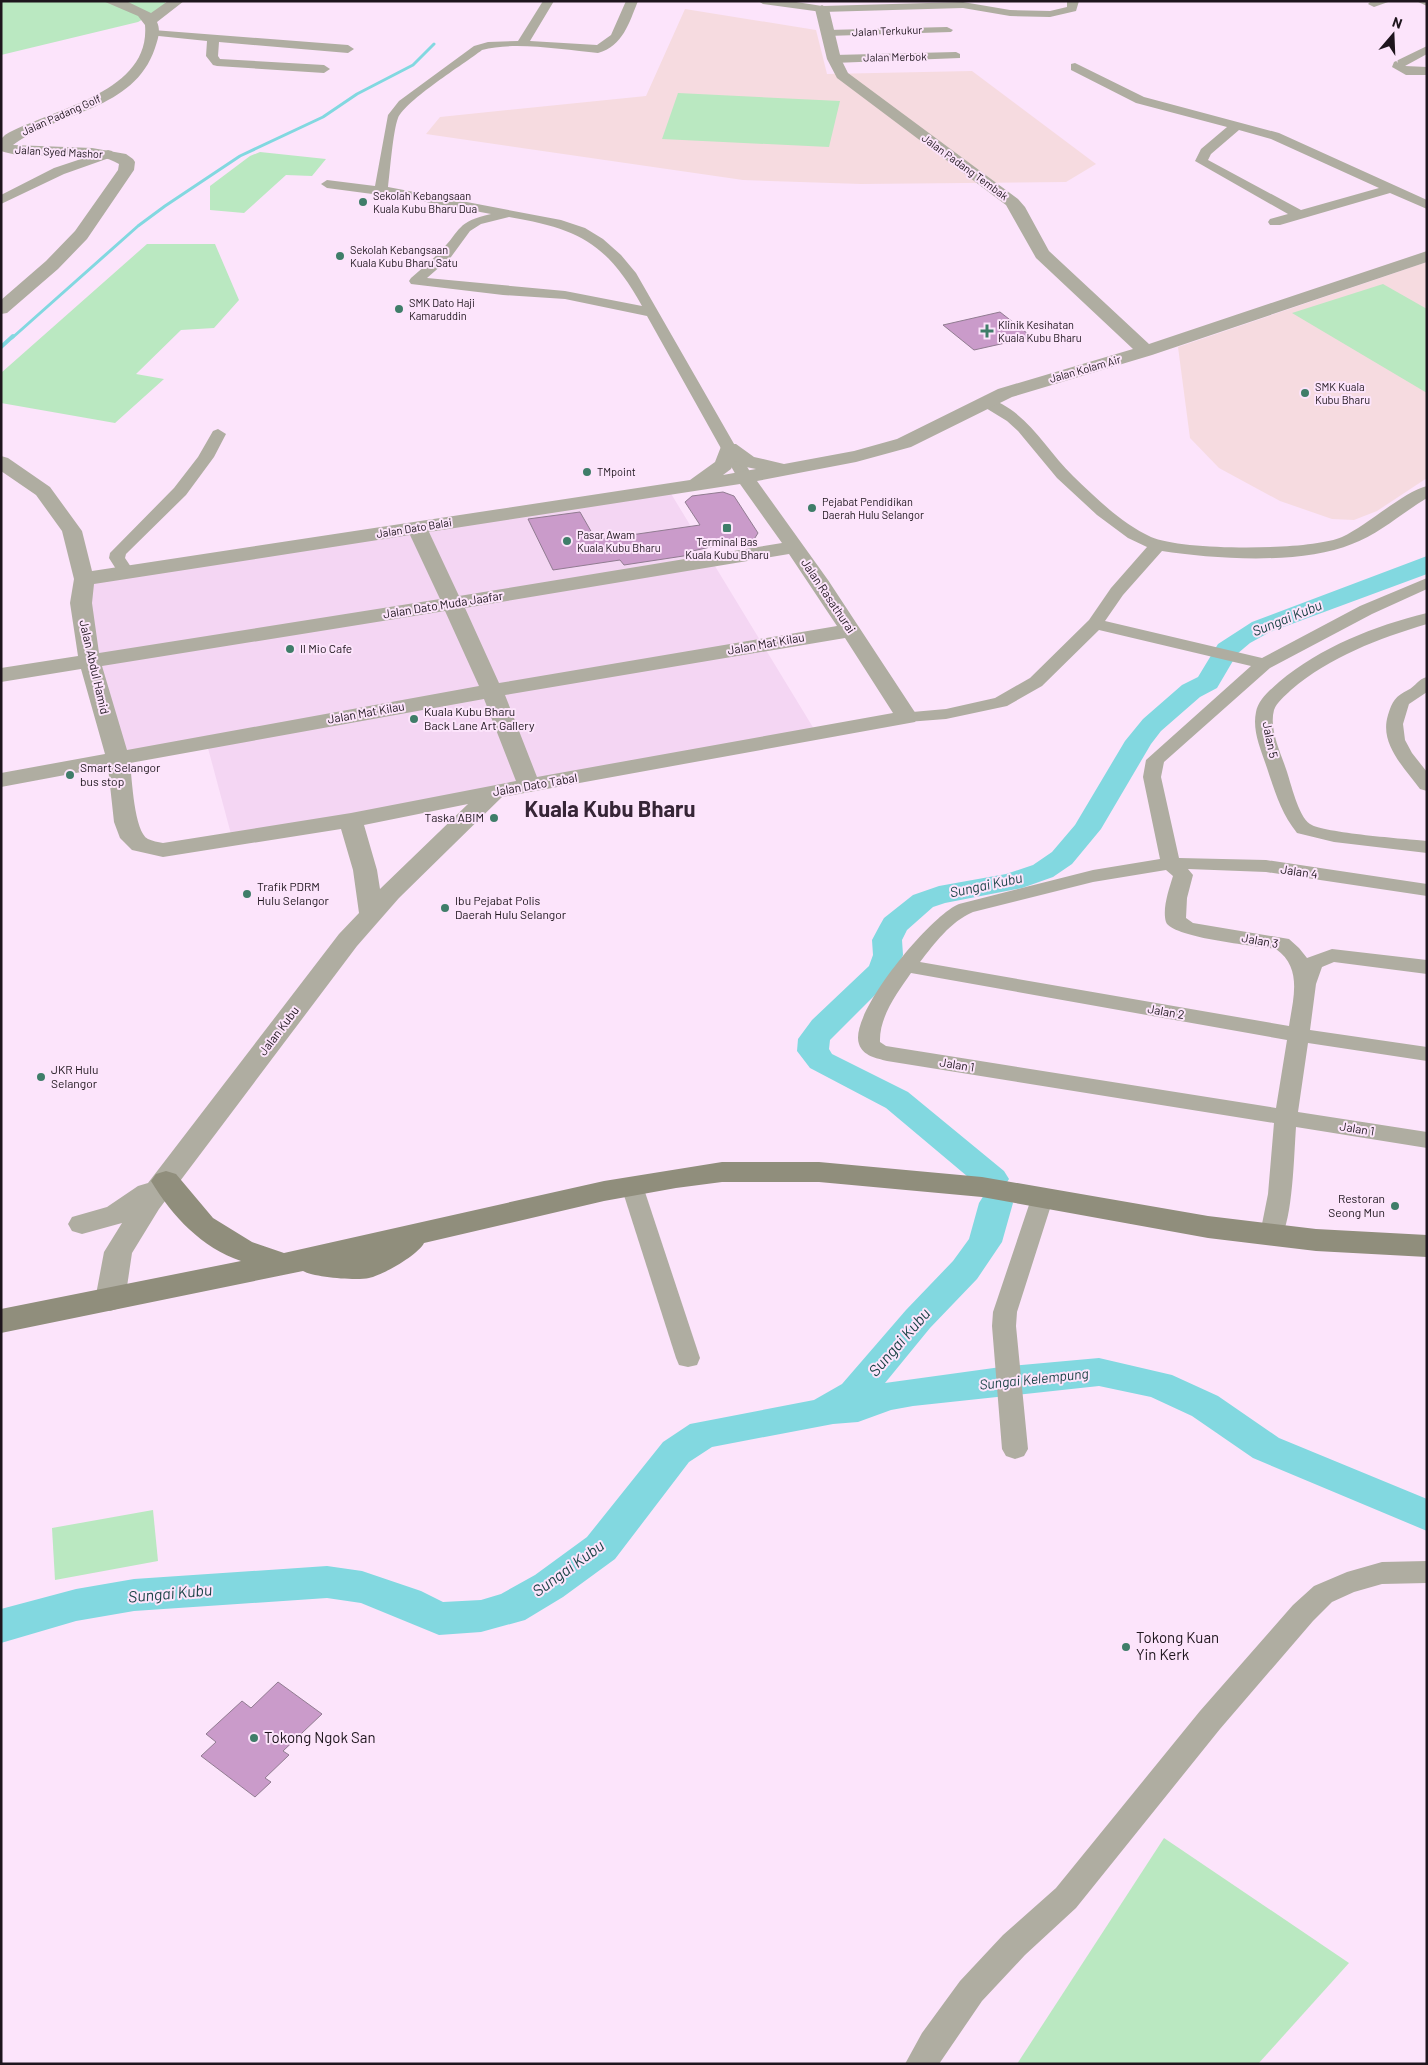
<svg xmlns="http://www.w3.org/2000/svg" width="1428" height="2065" viewBox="0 0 1428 2065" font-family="Barlow,sans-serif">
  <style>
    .built { fill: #f4d6f3 }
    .education { fill: #f6dbe0 }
    .green { fill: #bae8c1 }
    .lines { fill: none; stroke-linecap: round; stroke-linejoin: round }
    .stream-far1 { stroke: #82d8e0; stroke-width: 3 }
    .stream { stroke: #82d8e0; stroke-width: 4 }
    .river { fill: #82d8e0; fill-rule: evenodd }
    .building { fill: #ca9bca; stroke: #917c91 }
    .minor { fill: #afada1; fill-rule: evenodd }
    .tertiary { fill: #afada1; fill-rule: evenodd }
    .secondary { fill: #908e7c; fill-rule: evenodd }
    .poi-dot { fill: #3f7d69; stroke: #fce4fb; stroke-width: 2 }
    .labels { text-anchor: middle; stroke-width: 4; stroke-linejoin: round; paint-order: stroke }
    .far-street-label { font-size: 11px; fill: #1e151d; stroke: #fce4fb }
    .far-poi-label { font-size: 11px; fill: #1e151d; stroke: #fce4fb; text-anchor: start }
    .street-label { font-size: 12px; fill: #1e151d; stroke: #fce4fb }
    .poi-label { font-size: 12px; fill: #1e151d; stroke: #fce4fb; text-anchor: start }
    .water-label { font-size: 14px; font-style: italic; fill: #1b4447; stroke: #fce4fb }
    .near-poi-label { font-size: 15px; fill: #1e151d; stroke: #fce4fb; text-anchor: start }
    .near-water-label { font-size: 16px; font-style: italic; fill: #1b4447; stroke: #fce4fb }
    .town-label { font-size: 22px; font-weight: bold; fill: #362536; stroke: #fce4fb }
  </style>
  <rect width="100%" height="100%" fill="#fce4fb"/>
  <polygon class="built" points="670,492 814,729 349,814 231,834 205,737 126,751 98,654 89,604 91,582"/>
  <g class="education">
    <polygon points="685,9 816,30 827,74 972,71 1096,164 1066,182 861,184 743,180 426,134 440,117 646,96"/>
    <polygon points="1427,262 1427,478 1377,511 1354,520 1332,519 1280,501 1219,468 1190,438 1178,347"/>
  </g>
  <g class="green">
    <polygon points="1,1 166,1 164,7 138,22 1,55"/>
    <polygon points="678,93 840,101 829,147 662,139"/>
    <polygon points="260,152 326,159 312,176 286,175 244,213 210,210 210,186 250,156"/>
    <polygon points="147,244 215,244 239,300 214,328 181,330 136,374 164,379 115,423 1,403 1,373"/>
    <polygon points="1383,284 1427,309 1427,393 1292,313"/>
    <polygon points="153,1510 158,1561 55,1580 52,1528"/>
    <polygon points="1164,1838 1349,1963 1258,2064 1017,2064"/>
  </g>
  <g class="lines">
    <polyline class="stream-far1" points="12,338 138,226 165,206 240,156 323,117 357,94 413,65 434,44"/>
    <polyline class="stream" points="1,347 13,336"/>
    <g class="river">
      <polygon points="1427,556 1427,574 1270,632 1250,643 1237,654 1217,688 1200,697 1161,731 1151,744 1101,829 1072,864 1053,877 1022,888 945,903 933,907 907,930 902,940 903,955 893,977 830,1040 829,1049 832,1054 908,1092 1004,1171 1009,1179 1004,1187 992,1191 980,1187 886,1108 810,1068 797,1051 798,1039 812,1020 869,966 873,955 872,940 880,925 884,918 913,895 939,886 1006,874 1033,865 1052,852 1075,825 1125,741 1143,719 1182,685 1198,677 1218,644 1252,622"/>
      <polygon points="996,1191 1008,1195 1013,1203 1002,1242 977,1279 930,1328 885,1383 1001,1367 1099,1358 1172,1375 1218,1396 1279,1438 1427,1499 1427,1531 1253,1458 1192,1416 1151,1397 1099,1386 913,1406 891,1410 858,1422 833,1424 712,1447 689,1462 615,1559 563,1597 525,1620 481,1632 439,1635 361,1603 327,1598 134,1611 76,1621 1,1643 1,1609 76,1589 134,1579 327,1566 362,1571 421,1591 443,1602 481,1600 501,1594 535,1575 587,1537 663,1442 690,1424 814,1400 842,1384 906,1310 953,1261 969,1239 979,1203 984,1195"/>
    </g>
  </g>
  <g class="building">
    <polygon points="1000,312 1032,337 974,350 943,325"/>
    <polygon points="723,492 734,496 758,533 753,541 724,544 688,552 690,555 624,565 620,560 553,570 528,519 580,512 596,540 700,525 685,502 692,496"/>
    <polygon points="278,1682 322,1714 283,1751 289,1755 265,1778 271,1782 255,1797 201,1756 216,1742 206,1734 242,1701 251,1708"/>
  </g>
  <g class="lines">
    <g class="minor">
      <path d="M 543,1 L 554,1 L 530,41 L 597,45 L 611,35 L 626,1 L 638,1 C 629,23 623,46 598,53 C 564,50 514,41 482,50 C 464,64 406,100 398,118 C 393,131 390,171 388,187 L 561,220 L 585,228 L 603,239 L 621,255 L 636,273 L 753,477 L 751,480 L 739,480 L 737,477 L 647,316 L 565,299 L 503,295 L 411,284 L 409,281 L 411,278 C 421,269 431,261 440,252 C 462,229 456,222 491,214 L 410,199 L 327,188 L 321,184 L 327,180 L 375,186 L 388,115 L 399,101 L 474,46 L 488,42 L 518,41 ZM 509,217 C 579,229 607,243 642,306 L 565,291 L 427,278 L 451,257 L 470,231 L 481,224 Z"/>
      <polygon points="758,1 790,1 822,6 963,2 1010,10 1050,11 1067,7 1067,1 1079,1 1076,11 1050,17 1010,16 963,8 822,12 763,4"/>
      <polygon points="1371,1 1391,1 1374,7 1368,4"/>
      <polygon points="1416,1 1427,1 1427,6"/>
      <polygon points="947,27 953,30 951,32 827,36 821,33 827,30"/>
      <polygon points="153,30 348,45 354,49 348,53 219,42 218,56 220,59 324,65 330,69 324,73 217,66 213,65 206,56 207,41 149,35 147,33"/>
      <polygon points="1427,46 1427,54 1405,66 1427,67 1427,75 1406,75 1392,67 1394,62"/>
      <polygon points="956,52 960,54 960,58 834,63 828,59 834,55"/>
      <path d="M 1075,63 L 1144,97 L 1279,133 L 1427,200 L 1427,209 L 1390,193 L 1280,225 L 1270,225 L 1268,222 L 1270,219 L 1288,214 L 1195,161 L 1201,149 L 1227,127 L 1136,103 L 1071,70 L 1071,64 ZM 1239,130 L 1271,139 L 1379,188 L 1301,210 L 1208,160 L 1211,154 Z"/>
      <polygon points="108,150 112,151 114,154 112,157 64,174 1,204 1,195 54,168"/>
      <path d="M 984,397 C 1026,408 1045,449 1073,476 C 1097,499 1121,523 1151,537 C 1183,551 1310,551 1342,537 C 1368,525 1403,492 1427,486 L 1427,498 C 1402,513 1379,534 1352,544 C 1302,565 1214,559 1162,551 L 1123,595 L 1105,621 L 1262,658 L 1360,606 L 1427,578 L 1427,589 L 1372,614 L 1270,668 L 1164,762 L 1161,777 L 1179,858 L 1266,860 L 1427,884 L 1427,896 L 1266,872 L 1188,869 L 1193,875 L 1187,898 L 1186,918 L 1193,923 L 1289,939 L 1299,948 L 1307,958 L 1332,949 L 1427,960 L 1427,974 L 1334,962 L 1322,967 L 1316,984 L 1310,1030 L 1427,1047 L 1427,1061 L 1308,1043 L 1298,1112 L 1427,1132 L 1427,1148 L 1296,1127 C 1294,1154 1293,1219 1280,1240 L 1272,1242 L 1264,1240 L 1260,1234 L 1268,1194 L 1274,1123 L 887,1061 C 876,1058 863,1056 859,1044 C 848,1014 931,915 959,904 L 1093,870 L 1160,859 L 1143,777 L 1146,760 L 1251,666 L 1099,630 L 1042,686 L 1007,706 L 946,719 L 907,722 L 901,721 L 898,717 L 901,713 L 946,709 L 995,698 L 1030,678 L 1089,620 L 1111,588 L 1147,547 L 1128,538 L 1097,515 L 1057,478 L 1018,431 L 1007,421 L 976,402 ZM 1166,870 L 1173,876 C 1169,889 1162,909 1166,922 C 1172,938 1258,946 1276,949 C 1303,968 1293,999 1289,1026 L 920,962 C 935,943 950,922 973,912 L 1093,882 ZM 911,973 L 1287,1040 L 1276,1108 L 886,1046 L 880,1042 C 879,1017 897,993 911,973 Z"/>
      <polygon points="218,429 226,434 214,457 186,495 126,554 125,558 135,573 133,577 121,577 109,558 110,553 174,488 198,457 213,431"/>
      <path d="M 1427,613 L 1427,624 C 1378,639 1331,656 1291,690 C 1285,696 1277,702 1274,710 C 1269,729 1280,751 1286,769 C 1291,783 1298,816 1310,824 C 1323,833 1407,839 1427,841 L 1427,853 L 1334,842 L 1297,833 C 1281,813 1275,792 1267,768 C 1261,750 1252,731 1256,712 C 1258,700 1270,690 1279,682 C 1321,647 1374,626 1427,613 Z"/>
      <path d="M 1427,677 L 1427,692 L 1409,704 L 1403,724 L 1405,740 L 1412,753 L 1427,772 L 1427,791 L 1420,789 C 1404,767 1379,744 1388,715 C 1392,701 1396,696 1408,690 C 1416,686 1418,679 1427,677 Z"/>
      <polygon points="632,1178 640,1180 643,1186 700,1358 697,1365 688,1367 679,1365 676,1358 621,1186 624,1180"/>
      <polygon points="1043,1188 1051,1190 1054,1196 1017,1312 1016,1326 1028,1449 1024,1456 1015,1459 1006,1456 1002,1449 992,1326 993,1312 1032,1196 1035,1190"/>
      <polygon points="1427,1561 1427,1583 1382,1584 1354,1592 1332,1602 1313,1621 1220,1729 1076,1908 1025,1955 982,2001 939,2064 905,2064 922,2033 960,1981 1003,1935 1056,1888 1200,1711 1293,1605 1314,1586 1347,1572 1382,1562"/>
    </g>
    <g class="tertiary">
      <path d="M 103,1 L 126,1 L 151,13 L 168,1 L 184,1 L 157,22 C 161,31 158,39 155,48 C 134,111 59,111 13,145 L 92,148 L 126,154 L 133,159 L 135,162 L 134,170 L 87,239 L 58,269 L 7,313 L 1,314 L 1,300 L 46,261 L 75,231 L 118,170 L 119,164 C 89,146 34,163 1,151 L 1,139 L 5,135 C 50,109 151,94 145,25 L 138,16 Z"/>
      <path d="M 822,5 L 829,9 L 841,59 L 848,73 L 1018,199 L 1025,207 L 1049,251 L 1149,344 L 1427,251 L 1427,262 L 1152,355 L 1012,397 L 911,447 L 856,462 L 757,481 L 828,580 L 918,717 L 915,722 L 502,797 L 399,898 L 357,946 L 159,1209 L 132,1253 L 125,1300 L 120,1308 L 110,1311 L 100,1308 L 95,1300 L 104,1252 L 122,1223 L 82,1234 L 72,1231 L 68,1224 L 72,1217 L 107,1207 L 138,1186 L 148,1183 L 339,934 L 359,913 L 353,870 L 341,829 L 163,857 L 132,850 L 120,838 L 114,822 L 108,767 L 1,787 L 1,773 L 105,754 L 81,669 L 1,682 L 1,668 L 78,656 L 70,603 L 74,579 L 62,531 L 36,495 L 1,471 L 1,456 L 8,458 L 50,487 L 82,531 L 92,571 L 690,480 L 715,462 L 722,444 L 736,444 L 754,457 L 784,464 L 854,451 L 897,439 L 998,389 L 1133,349 L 1036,258 L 1006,205 L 837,78 L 827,59 L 815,9 ZM 735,461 L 741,466 L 756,469 L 723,475 L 731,469 ZM 740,484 L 782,543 L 459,596 L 429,532 ZM 410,535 L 440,599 L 99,653 L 92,603 L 94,584 ZM 789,554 L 837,626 L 499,683 L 465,608 ZM 445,611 L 479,686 L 127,750 L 102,666 ZM 845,638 L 893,713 L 537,777 L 505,695 ZM 484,699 L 516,781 L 351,813 L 163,843 C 158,842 152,841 148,839 C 134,832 132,778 130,763 ZM 468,804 L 381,888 L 380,889 L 377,870 L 364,825 Z"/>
    </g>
    <path class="secondary" d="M 722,1162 L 819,1162 L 982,1177 L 1208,1216 L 1316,1229 L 1427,1235 L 1427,1257 L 1316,1251 L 1208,1238 L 982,1197 L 819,1182 L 722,1182 L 676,1188 L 604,1201 L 424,1243 C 418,1255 383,1275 369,1278 C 356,1281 313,1277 303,1271 L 1,1333 L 1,1309 L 241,1261 C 202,1248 172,1216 151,1181 L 156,1174 L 166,1171 L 176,1174 L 213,1218 L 252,1242 L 284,1253 L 604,1181 Z"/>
  </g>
  <g class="poi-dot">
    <circle cx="363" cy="202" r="5"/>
    <circle cx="340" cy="256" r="5"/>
    <circle cx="399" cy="309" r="5"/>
    <path d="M984.5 323.5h5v5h5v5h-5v5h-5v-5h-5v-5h5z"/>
    <circle cx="1305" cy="393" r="5"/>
    <circle cx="587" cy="472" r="5"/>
    <circle cx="812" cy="508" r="5"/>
    <rect x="722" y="523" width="10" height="10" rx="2.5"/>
    <circle cx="567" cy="541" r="5"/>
    <circle cx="290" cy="649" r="5"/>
    <circle cx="414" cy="719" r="5"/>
    <circle cx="70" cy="775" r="5"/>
    <circle cx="494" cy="818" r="5"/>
    <circle cx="247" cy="894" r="5"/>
    <circle cx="445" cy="908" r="5"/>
    <circle cx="41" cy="1077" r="5"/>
    <circle cx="1395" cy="1206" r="5"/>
    <circle cx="1126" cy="1647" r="5"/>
    <circle cx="254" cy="1738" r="5"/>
  </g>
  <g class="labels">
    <g class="far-street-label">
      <text transform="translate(887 31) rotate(-2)" y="4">Jalan Terkukur</text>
      <text transform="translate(895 57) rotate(-1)" y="4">Jalan Merbok</text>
      <text transform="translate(61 115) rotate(-24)" y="4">Jalan Padang Golf</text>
      <text transform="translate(59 152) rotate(3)" y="4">Jalan Syed Mashor</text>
      <text transform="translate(965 167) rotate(36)" y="4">Jalan Padang Tembak</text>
      <text transform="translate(1085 369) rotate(-16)" y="4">Jalan Kolam Air</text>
      <text transform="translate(414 528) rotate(-9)" y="4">Jalan Dato Balai</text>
    </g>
    <g class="far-poi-label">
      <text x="373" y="200">Sekolah Kebangsaan<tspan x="373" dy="13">Kuala Kubu Bharu Dua</tspan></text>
      <text x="350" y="254">Sekolah Kebangsaan<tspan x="350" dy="13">Kuala Kubu Bharu Satu</tspan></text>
      <text x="409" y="307">SMK Dato Haji<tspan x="409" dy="13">Kamaruddin</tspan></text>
      <text x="998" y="329">Klinik Kesihatan<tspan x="998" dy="13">Kuala Kubu Bharu</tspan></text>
      <text x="1315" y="391">SMK Kuala<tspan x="1315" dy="13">Kubu Bharu</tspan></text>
      <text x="597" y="476">TMpoint</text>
      <text x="822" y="506">Pejabat Pendidikan<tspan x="822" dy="13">Daerah Hulu Selangor</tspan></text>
      <text x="577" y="539">Pasar Awam<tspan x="577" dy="13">Kuala Kubu Bharu</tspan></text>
      <text x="727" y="546" text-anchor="middle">Terminal Bas<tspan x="727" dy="13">Kuala Kubu Bharu</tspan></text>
    </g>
    <g class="street-label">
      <text transform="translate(828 596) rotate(56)" y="4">Jalan Rasathurai</text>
      <text transform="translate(443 605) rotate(-9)" y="4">Jalan Dato Muda Jaafar</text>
      <text transform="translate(766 644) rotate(-10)" y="4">Jalan Mat Kilau</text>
      <text transform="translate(94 667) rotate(77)" y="4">Jalan Abdul Hamid</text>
      <text transform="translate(366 713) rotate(-10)" y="4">Jalan Mat Kilau</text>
      <text transform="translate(1270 740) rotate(79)" y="4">Jalan 5</text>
      <text transform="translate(535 785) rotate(-10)" y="4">Jalan Dato Tabal</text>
      <text transform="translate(1299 872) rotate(8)" y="4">Jalan 4</text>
      <text transform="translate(1260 941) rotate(10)" y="4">Jalan 3</text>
      <text transform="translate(1166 1012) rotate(10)" y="4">Jalan 2</text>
      <text transform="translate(279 1031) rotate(-53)" y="4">Jalan Kubu</text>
      <text transform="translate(957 1065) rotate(9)" y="4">Jalan 1</text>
      <text transform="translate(1357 1129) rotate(9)" y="4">Jalan 1</text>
    </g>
    <g class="poi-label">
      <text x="300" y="653">Il Mio Cafe</text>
      <text x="424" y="716">Kuala Kubu Bharu<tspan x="424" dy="14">Back Lane Art Gallery</tspan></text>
      <text x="80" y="772">Smart Selangor<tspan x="80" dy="14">bus stop</tspan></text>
      <text x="484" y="822" text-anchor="end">Taska ABIM</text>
      <text x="257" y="891">Trafik PDRM<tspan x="257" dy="14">Hulu Selangor</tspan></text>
      <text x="455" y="905">Ibu Pejabat Polis<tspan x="455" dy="14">Daerah Hulu Selangor</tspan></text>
      <text x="51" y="1074">JKR Hulu<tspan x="51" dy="14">Selangor</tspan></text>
      <text x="1385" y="1203" text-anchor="end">Restoran<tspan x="1385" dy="14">Seong Mun</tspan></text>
    </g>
    <g class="water-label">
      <text transform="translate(1287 618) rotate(-22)" y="5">Sungai Kubu</text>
      <text transform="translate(986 885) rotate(-12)" y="5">Sungai Kubu</text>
      <text transform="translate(1034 1379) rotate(-6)" y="5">Sungai Kelempung</text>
    </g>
    <g class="near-poi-label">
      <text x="1136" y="1643">Tokong Kuan<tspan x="1136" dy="17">Yin Kerk</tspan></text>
      <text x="264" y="1743">Tokong Ngok San</text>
    </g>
    <g class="near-water-label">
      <text transform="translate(899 1342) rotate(-49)" y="6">Sungai Kubu</text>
      <text transform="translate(568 1568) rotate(-36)" y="6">Sungai Kubu</text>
      <text transform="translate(170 1593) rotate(-5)" y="6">Sungai Kubu</text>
    </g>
    <g class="town-label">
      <text x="610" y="817">Kuala Kubu Bharu</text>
    </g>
  </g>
  <rect width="1428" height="2065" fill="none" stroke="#1e151d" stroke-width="5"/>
  <g transform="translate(1393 35) rotate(19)" stroke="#fce4fb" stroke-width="4" paint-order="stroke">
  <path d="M0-4L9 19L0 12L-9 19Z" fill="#1e151d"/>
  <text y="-8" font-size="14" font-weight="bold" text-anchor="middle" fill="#1e151d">N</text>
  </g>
</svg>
